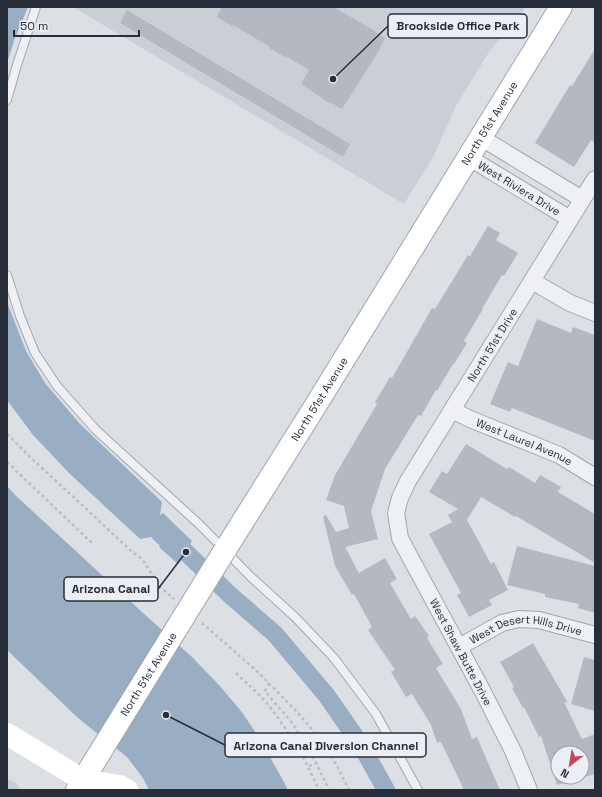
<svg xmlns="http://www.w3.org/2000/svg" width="602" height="797" viewBox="0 0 602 797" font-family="'Space Grotesk',sans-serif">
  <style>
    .built { fill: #cacfd6 }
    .water { fill: #99adc3 }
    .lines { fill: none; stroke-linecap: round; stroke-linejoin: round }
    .canal { stroke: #99adc3; stroke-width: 18 }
    .building { fill: #b4b9c1; fill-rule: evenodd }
    .lane-casing { stroke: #a2a7ae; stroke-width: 10 }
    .street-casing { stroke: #a2a7ae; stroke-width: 18 }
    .primary-casing { stroke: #9ca4b0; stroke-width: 24 }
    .path { stroke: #babec4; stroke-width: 2.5; stroke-dasharray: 3 3; stroke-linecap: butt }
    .lane { stroke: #eef0f4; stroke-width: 8 }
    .street { stroke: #eef0f4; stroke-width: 16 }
    .secondary { stroke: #fff; stroke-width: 22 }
    .primary { stroke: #fff; stroke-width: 22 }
    .primary-bridge-casing { stroke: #9ca4b0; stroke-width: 24; stroke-linecap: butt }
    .primary-bridge { stroke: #fff; stroke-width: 22 }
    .labels { text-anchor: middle; stroke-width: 3; stroke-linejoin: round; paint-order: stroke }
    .street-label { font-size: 11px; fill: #272e3a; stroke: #ebeef3 }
    .leader { fill: none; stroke: #272e3a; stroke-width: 1.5 }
    .callout-dot { fill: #272e3a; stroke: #ebeef3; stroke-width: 1.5 }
    .callout { fill: #ebeef3; stroke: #272e3a; stroke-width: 1.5 }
    .callout-label { font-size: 12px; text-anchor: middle; font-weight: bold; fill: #272e3a }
  </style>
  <rect width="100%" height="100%" fill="#dce0e5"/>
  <g class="built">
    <polygon points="73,7 526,7 489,52 456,106 433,157 404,204"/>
    <polygon points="7,778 16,783 21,790 7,790"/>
  </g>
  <g class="water">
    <polygon points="7,7 28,7 15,38 7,63"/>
    <polygon points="7,302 26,351 45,383 80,424 162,502 160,515 163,513 192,541 178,564 159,547 160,546 151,537 140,539 69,473 33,435 7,400"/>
    <polygon points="7,486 15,495 142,612 192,657 219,685 241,711 259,737 285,784 288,790 149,790 143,778 127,757 78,718 7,650"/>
  </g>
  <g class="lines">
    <polyline class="canal" points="167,534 230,595 275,634 327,696 361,745 386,790"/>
  </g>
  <g class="building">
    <polygon points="222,7 334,7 375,31 375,32 385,38 380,47 381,47 360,81 342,109 330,102 329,103 301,84 309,70 286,56 285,57 269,48 270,47 233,25 232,26 217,17"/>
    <polygon points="127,10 350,144 343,157 120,23"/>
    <polygon points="595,49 595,143 591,140 574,167 535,143 570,85 572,86"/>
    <polygon points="488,226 500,233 496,240 518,253 504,276 502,275 482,309 483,309 464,341 467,343 454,364 453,364 437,391 436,390 421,416 418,415 385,469 371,511 378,539 345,547 359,573 385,558 397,579 390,583 411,619 415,616 429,636 427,638 443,664 436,668 461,709 472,739 477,737 486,758 500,790 464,790 441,742 437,743 431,725 412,694 406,697 391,672 395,670 368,630 372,627 354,594 352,595 335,566 323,517 326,515 336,532 349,528 344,506 326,500 335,475 377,404 375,402 390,377 392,378 432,308 435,309 468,255 470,256"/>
    <polygon points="537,319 571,333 573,327 595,335 595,441 512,408 510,412 490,404 508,362 518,366"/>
    <polygon points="466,444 507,469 509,467 535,483 540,475 561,487 558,492 595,514 595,563 516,516 515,517 481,497 467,520 491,564 494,562 508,590 489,600 492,605 469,617 457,595 461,593 429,534 452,522 448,515 458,509 429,492 442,471 447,474"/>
    <polygon points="517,546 595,566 595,613 578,608 579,604 545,597 545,594 507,585"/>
    <path d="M 533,643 L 568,703 L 564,702 L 582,739 L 595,734 L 595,774 L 557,785 L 541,736 L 539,737 L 524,707 L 523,708 L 512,688 L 514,687 L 500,662 ZM 558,753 L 582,753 L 582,777 L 558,777 Z"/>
    <polygon points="584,657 595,660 595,711 571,704"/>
  </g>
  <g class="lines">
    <defs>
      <g id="lane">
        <polyline points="7,100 17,65 36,7"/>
        <polyline points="7,275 20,316 35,353 57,386 96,430 200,525 251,577 295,617 334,658 376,714 418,790"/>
      </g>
      <g id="street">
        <polyline points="480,137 582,199"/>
        <path id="s1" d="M 468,157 L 570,219"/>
        <polyline points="532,281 570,303 595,313"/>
        <path id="s2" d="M 452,410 L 470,419 L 559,455 L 595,477"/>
        <path id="s3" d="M 459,647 L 502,623 L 519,619 L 539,620 L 595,635"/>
        <path id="s4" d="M 529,790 L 513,751 L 482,690 L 410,557 L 400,538 L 396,513 L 400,498 L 408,481 L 595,179"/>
      </g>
      <g id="primary">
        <path id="s5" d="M 225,550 L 314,408 L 561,7"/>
        <polyline points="77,790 99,754"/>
      </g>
    </defs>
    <use href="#lane" class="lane-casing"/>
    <use href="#street" class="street-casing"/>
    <use href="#primary" class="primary-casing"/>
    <g class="path">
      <polyline points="7,434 31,458 80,503 130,550 142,559 160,587 174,599"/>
      <polyline points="7,462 93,544"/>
      <polyline points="202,623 259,673 298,713 318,737 337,766 349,790"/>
      <path d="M 236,673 C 246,683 256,691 265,701 C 287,728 305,758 319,790"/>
      <polyline points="269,683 265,691 293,724 316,763 329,790"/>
      <polyline points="309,766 316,763"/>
    </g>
    <use href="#lane" class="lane"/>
    <use href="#street" class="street"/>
    <polyline class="secondary" points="7,734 83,780 120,786 127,790"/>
    <use href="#primary" class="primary"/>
    <defs>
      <g id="primary-bridge">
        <path id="s6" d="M 99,754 L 225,550"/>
      </g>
    </defs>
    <use href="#primary-bridge" class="primary-bridge-casing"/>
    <use href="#primary-bridge" class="primary-bridge"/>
  </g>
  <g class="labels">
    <g class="street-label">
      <text dy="4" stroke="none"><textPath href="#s5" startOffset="502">North 51st Avenue</textPath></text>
      <text dy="4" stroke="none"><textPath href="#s1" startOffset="60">West Riviera Drive</textPath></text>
      <text dy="4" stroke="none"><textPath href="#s4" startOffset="503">North 51st Drive</textPath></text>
      <text dy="4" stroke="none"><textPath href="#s5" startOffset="178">North 51st Avenue</textPath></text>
      <text dy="4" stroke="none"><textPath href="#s2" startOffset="79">West Laurel Avenue</textPath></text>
      <text dy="4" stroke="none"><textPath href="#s3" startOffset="72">West Desert Hills Drive</textPath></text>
      <text transform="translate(461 652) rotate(62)" y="4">West Shaw Butte Drive</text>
      <text dy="4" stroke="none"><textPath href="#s6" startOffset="94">North 51st Avenue</textPath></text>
    </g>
  </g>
  <path class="leader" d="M333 79L388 26M186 552L158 589M166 715L225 745"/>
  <g class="callout-dot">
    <circle cx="333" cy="79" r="4"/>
    <circle cx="186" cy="552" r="4"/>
    <circle cx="166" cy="715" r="4"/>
  </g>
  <g class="callout">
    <rect x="388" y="14" width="139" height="24" rx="4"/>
    <rect x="64" y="577" width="94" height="24" rx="4"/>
    <rect x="225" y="733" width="201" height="24" rx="4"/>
  </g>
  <g class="callout-label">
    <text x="458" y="30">Brookside Office Park</text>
    <text x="111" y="593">Arizona Canal</text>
    <text x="326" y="750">Arizona Canal Diversion Channel</text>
  </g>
  <rect width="602" height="797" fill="none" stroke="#272e3a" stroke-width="16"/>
  <g transform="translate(570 765) rotate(211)"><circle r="19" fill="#ebeef3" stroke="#9da1a9"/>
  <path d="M0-3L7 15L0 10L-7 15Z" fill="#c34858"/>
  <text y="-6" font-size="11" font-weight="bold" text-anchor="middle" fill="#272e3a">N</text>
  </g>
  <path d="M14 30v6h125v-6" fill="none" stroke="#272e3a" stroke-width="2"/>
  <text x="20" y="30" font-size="12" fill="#272e3a" stroke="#ebeef3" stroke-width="3" paint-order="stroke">50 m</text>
</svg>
